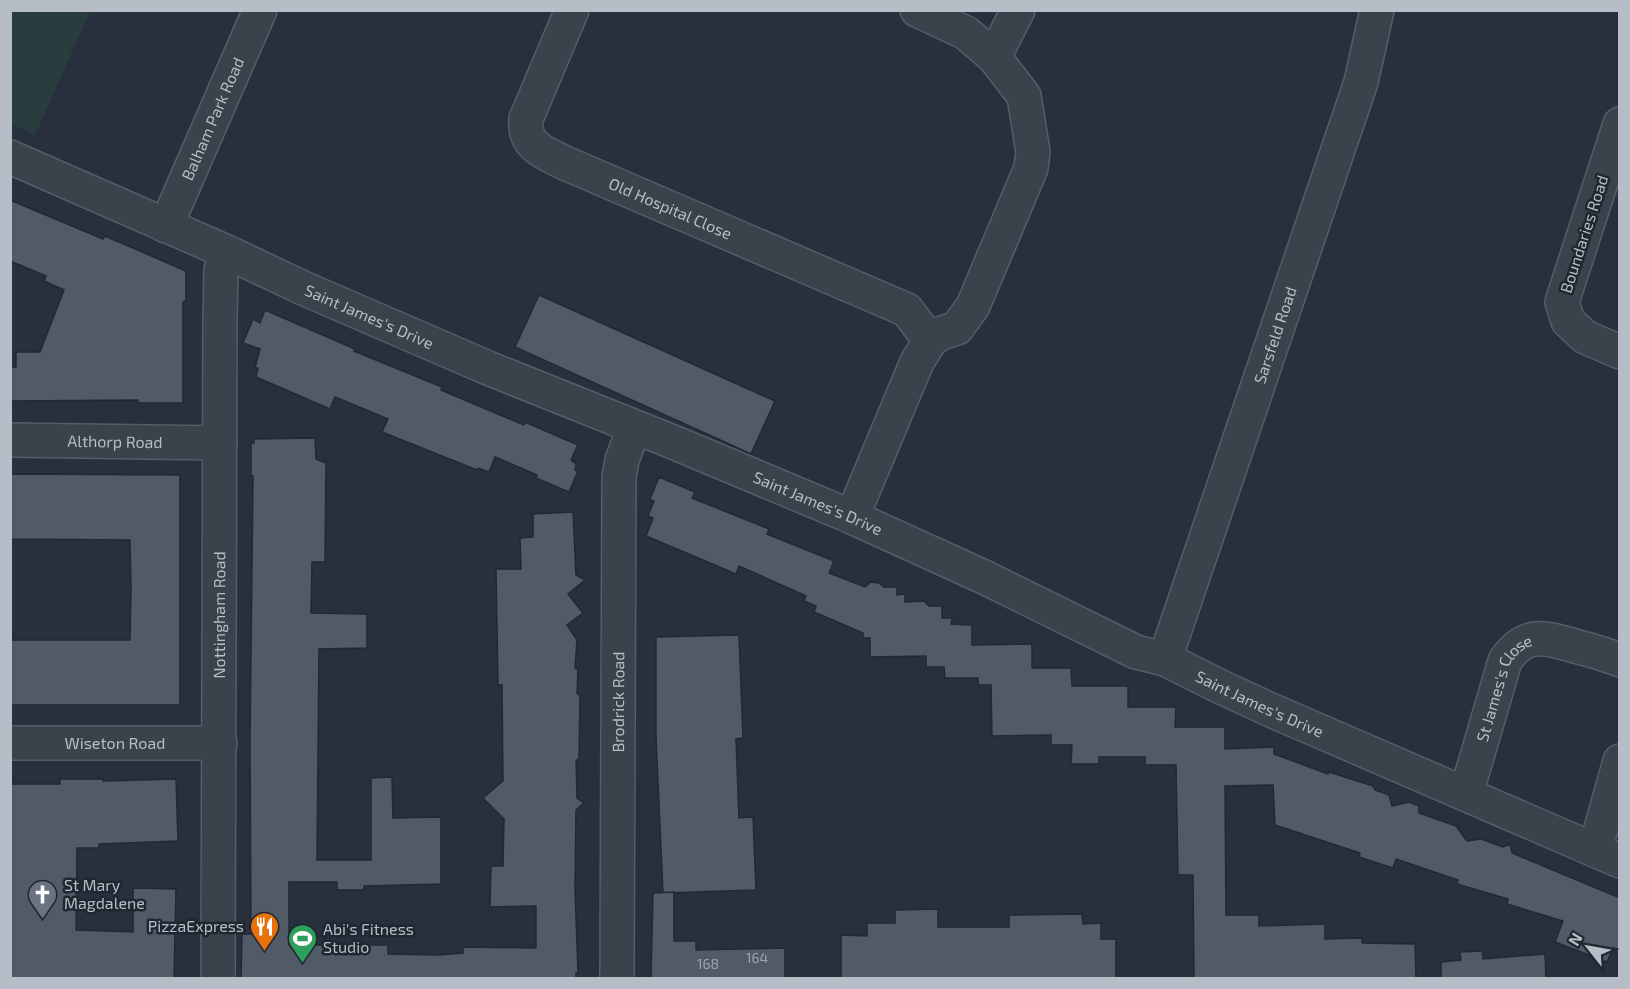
<svg xmlns="http://www.w3.org/2000/svg" width="1630" height="989" viewBox="0 0 1630 989" font-family="'Exo 2',sans-serif">
  <style>
    .green { fill: #2a3d3e }
    .building { fill: #505b67; stroke: #222933; stroke-width: 1.5 }
    .lines { fill: none; stroke-linecap: round; stroke-linejoin: round }
    .minor-casing { stroke: #565d67; stroke-width: 36 }
    .minor { stroke: #3b424c; stroke-width: 33 }
    .labels { text-anchor: middle; stroke-width: 5; stroke-linejoin: round; paint-order: stroke }
    .number-label { font-size: 14px; fill: #9da4af }
    .street-label { font-size: 16px; fill: #b7bdc7; stroke: #202731 }
    .poi-label { font-size: 16px; fill: #b7bdc7; stroke: #202731; text-anchor: start }
  </style>
  <rect width="100%" height="100%" fill="#27303c"/>
  <polygon class="green" points="10,11 90,11 35,135 11,124"/>
  <g class="building">
    <polygon points="10,200 103,239 105,236 186,271 186,300 183,302 183,403 138,403 138,400 10,401 10,367 16,367 16,352 40,352 64,290 44,281 46,276 10,261"/>
    <polygon points="539,295 775,401 751,454 515,347"/>
    <polygon points="265,310 355,349 354,351 442,387 441,390 524,425 525,422 578,445 571,460 576,464 575,470 578,471 569,492 536,478 537,475 495,457 489,472 478,468 477,470 382,432 388,419 335,397 330,409 256,377 258,368 255,368 260,349 243,343 253,319 260,323"/>
    <polygon points="315,438 316,459 326,463 325,562 312,562 311,613 367,614 367,648 319,649 317,860 371,860 371,778 392,777 393,818 441,817 441,884 364,886 364,890 337,890 337,882 289,882 289,945 388,945 388,954 439,955 463,953 463,947 536,948 536,906 490,907 491,866 503,866 504,819 483,798 503,781 502,685 498,685 496,569 521,569 520,538 533,537 533,514 573,512 576,575 585,580 568,594 583,613 567,625 577,640 575,668 578,670 577,693 580,696 579,758 576,761 577,798 584,803 576,810 575,890 578,973 576,973 576,978 241,978 242,934 251,934 250,741 253,476 251,476 251,443 254,443 254,439"/>
    <polygon points="10,474 180,475 180,705 10,705 10,640 130,640 131,590 130,540 10,539"/>
    <polygon points="659,477 695,492 692,498 769,529 767,534 834,561 829,573 865,587 871,582 879,583 884,587 897,587 897,595 905,594 905,602 924,601 929,606 942,606 942,618 952,618 951,624 972,625 972,645 1032,644 1032,668 1071,668 1072,686 1128,686 1128,707 1176,707 1175,727 1225,727 1225,749 1274,747 1274,754 1328,774 1329,772 1373,786 1375,790 1389,795 1392,806 1409,802 1419,806 1419,813 1456,826 1467,841 1481,839 1503,847 1510,844 1512,853 1620,898 1620,950 1613,948 1607,962 1555,942 1563,921 1507,904 1508,899 1457,884 1458,880 1396,859 1393,868 1359,857 1360,853 1275,825 1273,785 1225,786 1226,915 1259,915 1259,926 1325,924 1325,939 1362,938 1362,943 1415,944 1416,978 1194,978 1193,875 1178,875 1176,765 1145,765 1145,757 1099,757 1099,764 1071,764 1072,745 1051,745 1051,735 992,736 991,685 978,685 978,678 945,678 944,667 926,667 926,656 870,657 870,638 863,638 863,633 814,612 816,606 804,601 806,596 739,566 736,574 646,536 653,518 648,516 654,501 650,499"/>
    <polygon points="739,635 743,738 736,739 739,818 753,817 756,890 663,893 656,738 656,637"/>
    <polygon points="60,779 103,779 103,781 176,779 178,841 99,844 99,848 77,848 76,930 133,932 133,888 176,889 174,978 10,978 10,784 60,784"/>
    <polygon points="674,892 674,941 696,941 696,950 785,948 785,978 651,978 653,893"/>
    <polygon points="938,909 938,927 1009,927 1009,915 1082,914 1083,924 1101,923 1101,939 1116,939 1116,978 841,978 841,935 867,936 867,923 895,923 895,910"/>
    <polygon points="1482,951 1483,959 1545,954 1546,978 1441,978 1441,962 1461,960 1460,952"/>
  </g>
  <g class="lines">
    <defs>
      <g id="minor">
        <path id="s1" d="M 572,10 L 526,119 C 523,146 545,153 565,163 L 907,310 L 930,341 L 939,334 L 957,328 L 973,306 L 1031,168 L 1033,152 L 1024,96 L 994,57 L 966,33 L 917,10"/>
        <polyline points="994,57 1018,10"/>
        <polyline points="1620,124 1562,302 1568,321 1585,337 1620,352"/>
        <path id="s2" d="M 10,157 L 227,252 L 303,288 L 488,368 L 673,442 L 852,517 L 986,578 L 1136,652 L 1165,659 L 1221,687 L 1273,711 L 1620,861"/>
        <path id="s3" d="M 166,226 L 260,10"/>
        <path id="s4" d="M 10,440 L 220,443"/>
        <polyline points="852,517 917,362 930,341"/>
        <path id="s5" d="M 1165,659 L 1361,82 L 1377,10"/>
        <path id="s6" d="M 10,743 L 220,743"/>
        <path id="s7" d="M 1466,794 L 1505,661 C 1525,631 1544,637 1575,646 C 1590,650 1605,654 1620,660"/>
        <polyline points="1595,850 1620,761"/>
        <path id="s8" d="M 218,978 L 220,319 L 221,270 L 227,252"/>
        <path id="s9" d="M 617,978 L 619,477 L 622,460 L 634,428"/>
      </g>
    </defs>
    <use href="#minor" class="minor-casing"/>
    <use href="#minor" class="minor"/>
  </g>
  <defs>
    <symbol id="church-pin" viewBox="-11 -11 22 30"><path d="M0 17L-7.5 6A9.5 9.5 0 1 1 7.5 6Z" fill="#6b7280" stroke="#202731"/><path d="M-1.2-6h2.4v3.5h3.3v2.4h-3.3V6h-2.4V-.1h-3.3v-2.4h3.3Z" fill="#fff"/></symbol>
    <symbol id="restaurant-pin" viewBox="-11 -11 22 30"><path d="M0 17L-7.5 6A9.5 9.5 0 1 1 7.5 6Z" fill="#e8710a" stroke="#202731"/><path d="M-5-6h1v4h1v-4h1v4h1v-4h1v5L-1.5 .5V6h-2V.5L-5-1ZM5-6V6H3V1.5H1.5Q1.5-4 5-6Z" fill="#fff"/></symbol>
    <symbol id="stadium-pin" viewBox="-11 -11 22 30"><path d="M0 17L-7.5 6A9.5 9.5 0 1 1 7.5 6Z" fill="#2e9e5b" stroke="#202731"/><path d="M0-5a6.5 5 0 1 0 0 10a6.5 5 0 1 0 0-10ZM-3.5-1.8h7v3.6h-7Z" fill="#fff"/></symbol>
  </defs>
  <g fill-rule="evenodd">
    <use href="#church-pin" x="26" y="878" width="33" height="45"/>
    <use href="#restaurant-pin" x="248" y="910" width="33" height="45"/>
    <use href="#stadium-pin" x="286" y="922" width="33" height="45"/>
  </g>
  <g class="labels">
    <g class="number-label">
      <text x="757" y="963">164</text>
      <text x="708" y="969">168</text>
    </g>
    <g class="street-label">
      <text dy="6" stroke="none"><textPath href="#s3" startOffset="117">Balham Park Road</textPath></text>
      <text dy="6" stroke="none"><textPath href="#s1" startOffset="297">Old Hospital Close</textPath></text>
      <text transform="translate(1584 234) rotate(-72)" y="6">Boundaries Road</text>
      <text dy="6" stroke="none"><textPath href="#s2" startOffset="393">Saint James's Drive</textPath></text>
      <text dy="6" stroke="none"><textPath href="#s5" startOffset="342">Sarsfeld Road</textPath></text>
      <text dy="6" stroke="none"><textPath href="#s4" startOffset="105">Althorp Road</textPath></text>
      <text dy="6" stroke="none"><textPath href="#s2" startOffset="879">Saint James's Drive</textPath></text>
      <text dy="6" stroke="none"><textPath href="#s8" startOffset="363">Nottingham Road</textPath></text>
      <text dy="6" stroke="none"><textPath href="#s7" startOffset="114">St James's Close</textPath></text>
      <text dy="6" stroke="none"><textPath href="#s9" startOffset="276">Brodrick Road</textPath></text>
      <text dy="6" stroke="none"><textPath href="#s2" startOffset="1365">Saint James's Drive</textPath></text>
      <text dy="6" stroke="none"><textPath href="#s6" startOffset="105">Wiseton Road</textPath></text>
    </g>
    <g class="poi-label">
      <text x="64" y="891">St Mary<tspan x="64" dy="18">Magdalene</tspan></text>
      <text x="244" y="932" text-anchor="end">PizzaExpress</text>
      <text x="323" y="935">Abi's Fitness<tspan x="323" dy="18">Studio</tspan></text>
    </g>
  </g>
  <rect width="1630" height="989" fill="none" stroke="#b7bdc7" stroke-width="24"/>
  <g transform="translate(1588 947) rotate(301)" stroke="#202731" stroke-width="4.5" paint-order="stroke">
  <path d="M0-4.5L10 22L0 15L-10 22Z" fill="#b7bdc7"/>
  <text y="-9" font-size="16" font-weight="bold" text-anchor="middle" fill="#b7bdc7">N</text>
  </g>
</svg>
